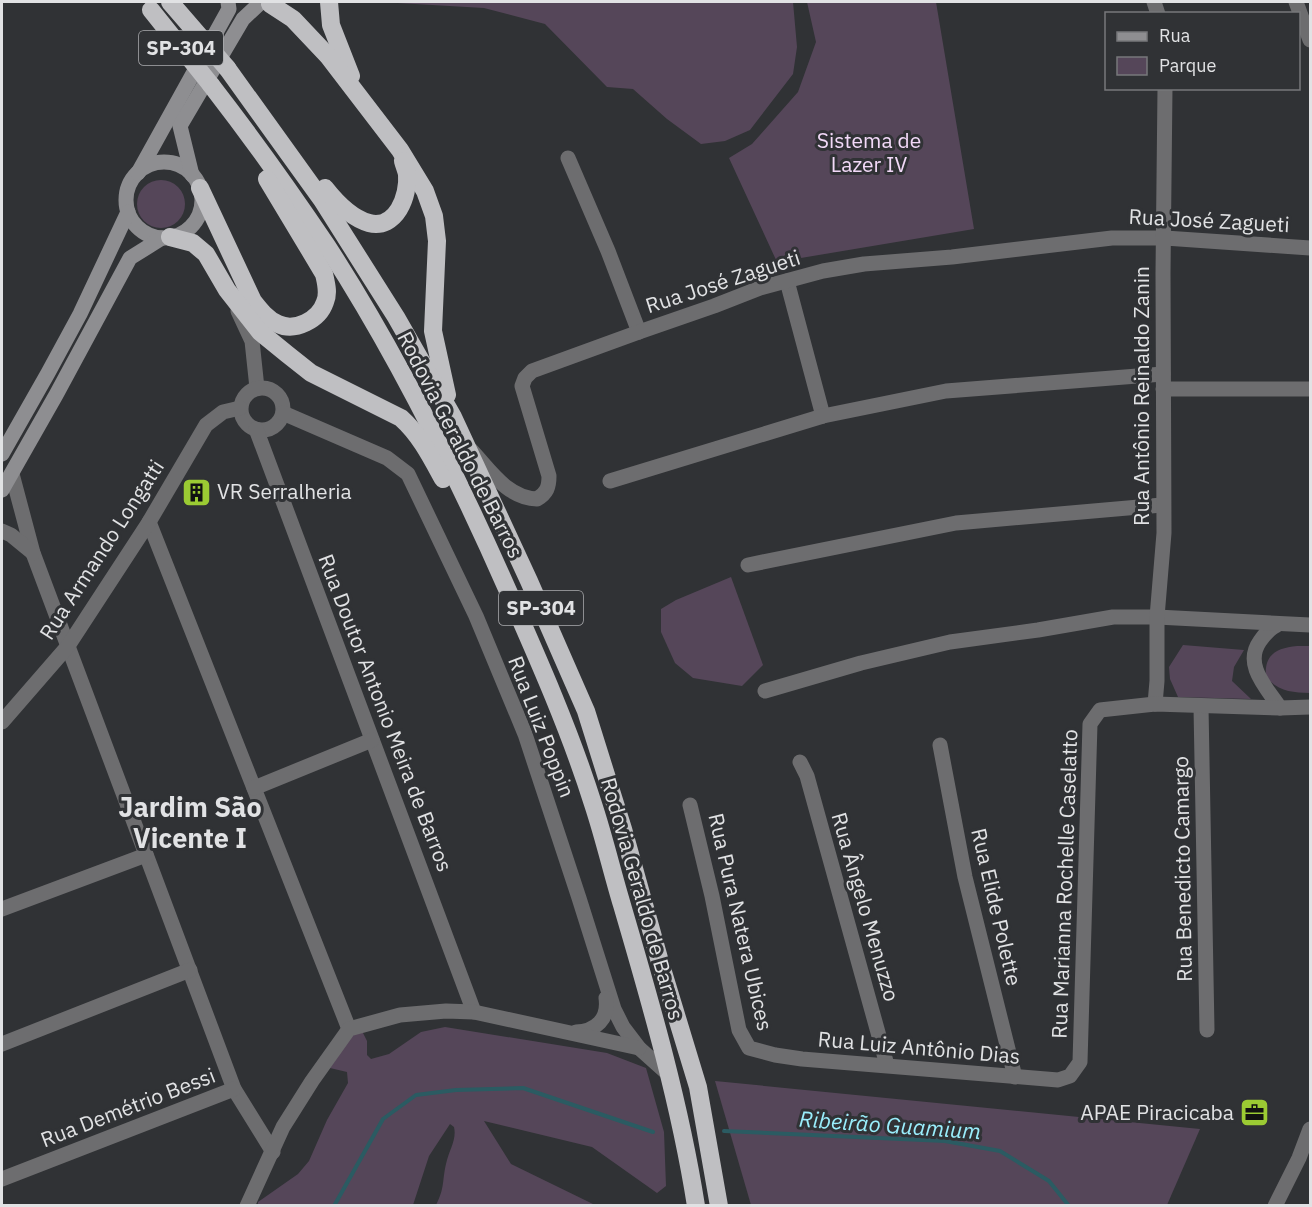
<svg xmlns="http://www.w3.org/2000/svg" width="1312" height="1207" viewBox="0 0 1312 1207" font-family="'IBM Plex Sans',sans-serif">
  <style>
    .green { fill: #554659 }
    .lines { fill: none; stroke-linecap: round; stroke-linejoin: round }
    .stream { stroke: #2b5b62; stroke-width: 4 }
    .street { stroke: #6d6d6f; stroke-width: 15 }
    .secondary { stroke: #8e8e91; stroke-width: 15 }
    .highway { stroke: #bfbfc2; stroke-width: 18 }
    .highway-bridge { stroke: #bfbfc2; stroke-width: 18 }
    .labels { text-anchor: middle; stroke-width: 6; stroke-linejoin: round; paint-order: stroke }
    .shield { fill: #303235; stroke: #acadb0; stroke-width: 1.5 }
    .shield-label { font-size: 20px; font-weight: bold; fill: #e1e2e4 }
    .park-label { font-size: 21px; fill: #f2d9f8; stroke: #303235 }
    .street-label { font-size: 21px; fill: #e1e2e4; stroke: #303235 }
    .poi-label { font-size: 21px; fill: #e1e2e4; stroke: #303235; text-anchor: start }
    .water-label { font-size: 22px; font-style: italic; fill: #9aeefc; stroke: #303235 }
    .district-label { font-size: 27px; font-weight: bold; fill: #e1e2e4; stroke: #303235 }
  </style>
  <rect width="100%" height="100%" fill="#303235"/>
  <g class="green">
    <polygon points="380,2 793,2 797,47 793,74 750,130 725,141 701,144 667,119 633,89 607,87 545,24 484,8"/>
    <polygon points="807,2 936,2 974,229 777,262 729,158 752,144 798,92 816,42"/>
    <circle cx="161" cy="204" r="24"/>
    <polygon points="731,577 763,665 742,686 693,678 675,663 661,632 661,609 676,600"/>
    <polygon points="1183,645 1244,650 1234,667 1232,681 1251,699 1178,697 1170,679 1169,667"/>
    <path d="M 1297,646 L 1310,646 L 1310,693 C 1292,692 1279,692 1266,677 C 1264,654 1277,648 1297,646 Z"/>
    <path d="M 445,1027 L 607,1053 L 646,1068 L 664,1132 L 666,1186 L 657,1193 L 592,1147 L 484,1121 L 511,1164 L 595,1205 L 436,1205 C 445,1188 442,1181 446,1164 C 449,1150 457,1140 454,1127 L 450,1124 L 429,1156 L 413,1205 L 258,1206 L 258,1202 L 298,1174 L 309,1161 L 327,1120 L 348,1083 L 347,1072 L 330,1068 L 356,1030 L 363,1033 L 367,1041 L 367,1055 L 371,1059 L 389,1054 L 421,1032 Z"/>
    <polygon points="715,1081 1200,1129 1167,1205 751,1205"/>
  </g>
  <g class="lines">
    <g class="stream">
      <polyline points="724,1131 945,1141 1000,1151 1049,1181 1069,1206"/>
      <polyline points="334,1206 383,1119 416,1095 456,1090 523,1088 653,1132"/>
    </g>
    <g class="street">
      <polyline points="1154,2 1158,14"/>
      <polyline points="1296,2 1310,40"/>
      <polyline points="568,158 608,251 639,332"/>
      <polyline points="787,281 823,416"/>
      <polyline points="238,311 252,341 257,388"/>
      <circle cx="262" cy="409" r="21"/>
      <polyline points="1163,389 1310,389"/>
      <polyline points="283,413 387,458 408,474 476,616 525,734 579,898 614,1009 623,1027 639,1048 668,1074"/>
      <polyline points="256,429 474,1012"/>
      <path d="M 471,450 C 490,470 507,498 537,499 C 547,493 549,487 549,476 L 522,386 L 525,378 L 532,371 L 639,332 L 714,306 L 760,288 L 823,271 L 864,264 L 952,257 L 1112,238 L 1165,238 L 1310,248"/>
      <polyline points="12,474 33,553 234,1089 273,1152"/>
      <polyline points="610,481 823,416 946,391 1163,374"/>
      <polyline points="149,522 349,1029"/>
      <polyline points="2,531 11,535 33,553"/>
      <polyline points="748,565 956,523 1162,505"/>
      <path d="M 1277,625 C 1270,628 1265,634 1260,641 C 1243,665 1267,688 1280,708"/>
      <polyline points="765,691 861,663 950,642 1038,630 1113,617 1157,617 1310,625"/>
      <polyline points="1155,704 1157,681 1157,617 1164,533 1163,273 1165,88"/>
      <polyline points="1201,707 1207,1030"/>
      <polyline points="2,722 68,646 149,522 206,425 223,412 240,408"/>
      <polyline points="940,745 965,877 1015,1077"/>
      <polyline points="800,762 807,776 887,1065"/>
      <polyline points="254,788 372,740"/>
      <polyline points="690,805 712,896 739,1030 749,1048 775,1055 802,1059 1058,1080 1070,1076 1080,1062 1090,724 1100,710 1155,704 1280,708 1310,707"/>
      <polyline points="2,909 146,855"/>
      <path d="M 576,1032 C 596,1031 609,1019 606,998"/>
      <polyline points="2,1044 190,970"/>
      <polyline points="2,1179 234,1089"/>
      <polyline points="247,1206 283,1127 312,1081 349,1029 400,1015 446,1011 474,1012 639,1048"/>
      <polyline points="1275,1206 1299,1158 1310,1129"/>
    </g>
    <g class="secondary">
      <circle cx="164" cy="200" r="38"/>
      <polyline points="138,173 229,9 228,2"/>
      <polyline points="192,175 180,126 243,19 259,4"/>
      <polyline points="2,454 48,373 80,314 128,212"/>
      <polyline points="2,490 56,395 130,258 162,238"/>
    </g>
    <g class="highway">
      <polyline points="329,2 331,25 351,76"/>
      <polyline points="270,4 293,19 328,56 400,150 425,191 434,216 437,241 433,331 447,395"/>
      <polyline points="227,68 322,200 396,317 453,417 529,581 586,711 623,829 660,962 698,1087 719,1206"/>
      <path d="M 211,85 C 252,138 290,191 327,246 C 397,354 456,473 508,591 C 539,661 570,731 593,804 C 604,837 612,872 622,905 C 651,1004 680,1104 696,1206"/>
      <path d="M 200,188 L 253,301 C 260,310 267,319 278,324 C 295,332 319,320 325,302 C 329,293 326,283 324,274 L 267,179"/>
      <path d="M 325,188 C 336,202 351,218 369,223 C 396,230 409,196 407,174 C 406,170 404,165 403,161"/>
      <path d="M 170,237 L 193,243 L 206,254 L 227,290 L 260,332 L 287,354 L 311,373 L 401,418 C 420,435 431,457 443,479"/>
    </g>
    <g class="highway-bridge">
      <polyline points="170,2 227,68"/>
      <polyline points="151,10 211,85"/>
    </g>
  </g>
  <defs>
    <symbol id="building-square" viewBox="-11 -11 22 22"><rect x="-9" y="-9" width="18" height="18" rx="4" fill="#9bcb33" stroke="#303235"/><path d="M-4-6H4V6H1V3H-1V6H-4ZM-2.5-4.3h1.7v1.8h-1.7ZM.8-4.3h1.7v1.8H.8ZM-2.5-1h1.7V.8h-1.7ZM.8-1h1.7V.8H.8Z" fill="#111"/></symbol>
    <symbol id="office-square" viewBox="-11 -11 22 22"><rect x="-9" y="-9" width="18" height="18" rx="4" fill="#9bcb33" stroke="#303235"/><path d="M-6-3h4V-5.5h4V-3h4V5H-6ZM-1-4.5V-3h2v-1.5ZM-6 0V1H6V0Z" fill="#111"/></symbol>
  </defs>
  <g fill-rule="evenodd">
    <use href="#building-square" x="180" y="476" width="33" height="33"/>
    <use href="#office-square" x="1238" y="1096" width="33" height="33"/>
  </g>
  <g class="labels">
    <g class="shield">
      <rect x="139" y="31" width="84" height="34" rx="4.5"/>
      <rect x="499" y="591" width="84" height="34" rx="4.5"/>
    </g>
    <g class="shield-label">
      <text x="181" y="55">SP-304</text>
      <text x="541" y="615">SP-304</text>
    </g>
    <g class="park-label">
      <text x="869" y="148">Sistema de<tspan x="869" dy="24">Lazer IV</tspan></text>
    </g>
    <g class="street-label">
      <text transform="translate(1209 221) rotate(3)" y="7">Rua José Zagueti</text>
      <text transform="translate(723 282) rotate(-18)" y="7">Rua José Zagueti</text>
      <text transform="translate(1142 396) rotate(-90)" y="7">Rua Antônio Reinaldo Zanin</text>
      <text transform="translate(460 445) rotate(63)" y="7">Rodovia Geraldo de Barros</text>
      <text transform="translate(102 550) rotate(-57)" y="7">Rua Armando Longatti</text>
      <text transform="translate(385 713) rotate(69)" y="7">Rua Doutor Antonio Meira de Barros</text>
      <text transform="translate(541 727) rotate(69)" y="7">Rua Luiz Poppin</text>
      <text transform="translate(1183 869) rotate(-91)" y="7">Rua Benedicto Camargo</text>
      <text transform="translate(1065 884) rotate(-88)" y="7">Rua Marianna Rochelle Caselatto</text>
      <text transform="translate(642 899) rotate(74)" y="7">Rodovia Geraldo de Barros</text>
      <text transform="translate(865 907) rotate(74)" y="7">Rua Ângelo Menuzzo</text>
      <text transform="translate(996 907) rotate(77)" y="7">Rua Elide Polette</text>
      <text transform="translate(740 922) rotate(77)" y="7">Rua Pura Natera Ubices</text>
      <text transform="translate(919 1048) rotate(5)" y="7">Rua Luiz Antônio Dias</text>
      <text transform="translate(128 1108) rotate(-21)" y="7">Rua Demétrio Bessi</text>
    </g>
    <g class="poi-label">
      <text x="217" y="499">VR Serralheria</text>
      <text x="1234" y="1120" text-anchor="end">APAE Piracicaba</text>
    </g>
    <g class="water-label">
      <text transform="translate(890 1125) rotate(4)" y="8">Ribeirão Guamium</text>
    </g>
    <g class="district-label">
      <text x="190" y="817">Jardim São<tspan x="190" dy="31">Vicente I</tspan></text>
    </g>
  </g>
  <rect width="1312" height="1207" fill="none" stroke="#e1e2e4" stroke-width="6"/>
  <rect x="1105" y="12" width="195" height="78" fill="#303235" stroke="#77787b" stroke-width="1.5"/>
  <rect x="1117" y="32" width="30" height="9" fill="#8e8e91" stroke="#77787b" stroke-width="1.5"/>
  <text x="1159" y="42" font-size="18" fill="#e1e2e4">Rua</text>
  <rect x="1117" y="57" width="30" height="18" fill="#554659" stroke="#77787b" stroke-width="1.5"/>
  <text x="1159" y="72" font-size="18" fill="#e1e2e4">Parque</text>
</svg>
